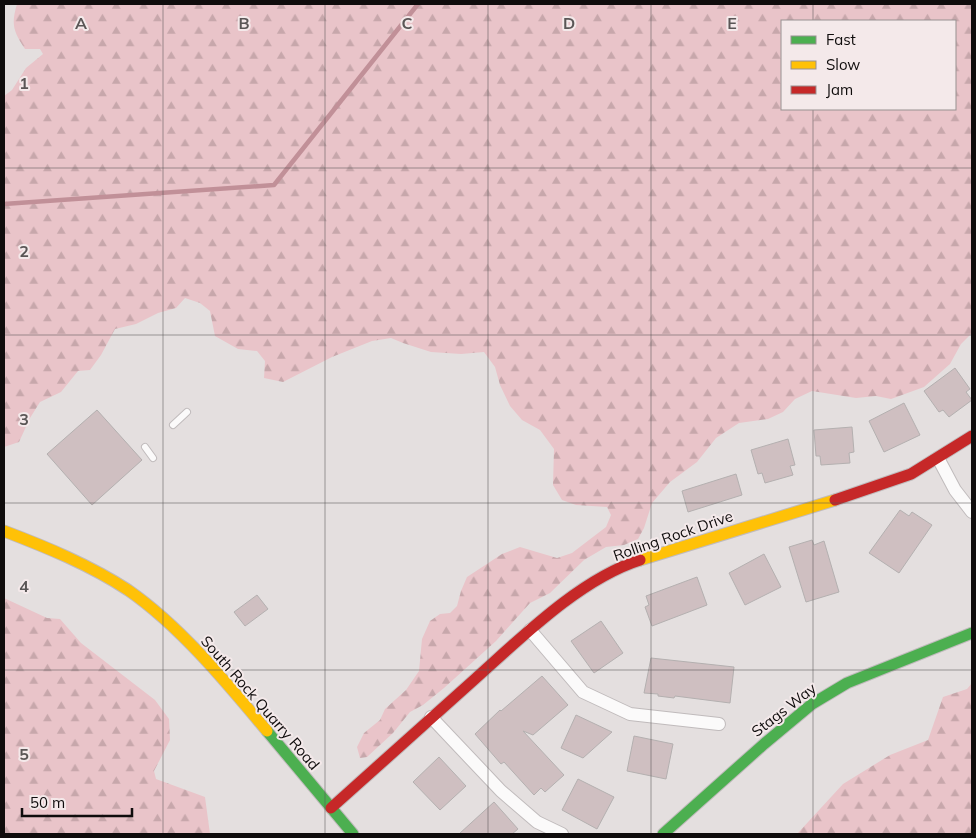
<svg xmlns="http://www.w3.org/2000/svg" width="976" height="838" viewBox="0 0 976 838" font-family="Mulish,sans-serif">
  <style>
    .forest { fill: url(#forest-firs); fill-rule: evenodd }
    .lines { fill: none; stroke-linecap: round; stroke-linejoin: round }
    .stream { stroke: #c19098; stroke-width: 4.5 }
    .building { fill: #cfbfc1; stroke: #b4b0b0 }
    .lane-casing { stroke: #c0bbbc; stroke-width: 8 }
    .street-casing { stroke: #c0bbbc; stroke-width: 14 }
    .fast-casing { stroke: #c0bbbc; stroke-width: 13 }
    .slow-casing { stroke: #c0bbbc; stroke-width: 13 }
    .jam-casing { stroke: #c0bbbc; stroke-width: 13 }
    .lane { stroke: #fbfafa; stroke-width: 6 }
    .street { stroke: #fbfafa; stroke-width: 12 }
    .fast { stroke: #4caf50; stroke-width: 11 }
    .slow { stroke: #ffc107; stroke-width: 11 }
    .jam { stroke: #c62828; stroke-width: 11 }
    .grid { fill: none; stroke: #5a5656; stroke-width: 1; stroke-opacity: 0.55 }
    .labels { text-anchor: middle; stroke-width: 4; stroke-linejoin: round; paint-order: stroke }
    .street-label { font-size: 15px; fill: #0f0c0c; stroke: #f4e9ea }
    .grid-label { font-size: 16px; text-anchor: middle; font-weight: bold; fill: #5a5656; stroke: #f4e9ea; stroke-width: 4; stroke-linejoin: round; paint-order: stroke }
  </style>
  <defs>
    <pattern id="forest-firs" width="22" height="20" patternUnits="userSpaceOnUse" patternTransform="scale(1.25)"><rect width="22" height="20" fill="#e9c4c9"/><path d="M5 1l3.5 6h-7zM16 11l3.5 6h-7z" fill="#c7a7ab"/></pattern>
  </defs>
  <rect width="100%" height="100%" fill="#e4dfdf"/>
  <g class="forest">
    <path d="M 17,4 L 972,4 L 972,333 L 961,344 L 950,364 L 924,387 L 891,399 L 876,396 L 856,398 L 812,391 L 795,399 L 783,412 L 768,419 L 739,423 L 716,438 L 697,462 L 670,482 L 652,503 L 644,528 L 638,539 L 624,545 L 606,547 L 584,560 L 550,593 L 530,603 L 496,641 L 444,688 L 423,705 L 410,712 L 393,733 L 367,757 L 360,758 L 357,747 L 364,733 L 380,720 L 385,709 L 406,690 L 419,671 L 422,639 L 430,621 L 440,614 L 450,613 L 457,606 L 461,591 L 467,577 L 502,554 L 520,547 L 557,558 L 572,553 L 606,527 L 611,515 L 607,507 L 576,505 L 562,500 L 553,485 L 554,449 L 540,430 L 522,420 L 510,406 L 500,385 L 495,367 L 484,352 L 461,354 L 431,352 L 403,343 L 391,338 L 372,341 L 332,357 L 283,382 L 264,378 L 265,361 L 257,351 L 238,349 L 215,336 L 210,311 L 200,303 L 185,298 L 176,308 L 158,313 L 136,324 L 115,329 L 101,355 L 90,370 L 78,371 L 61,392 L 40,402 L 30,418 L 19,442 L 4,447 L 4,96 L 12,90 L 26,68 L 43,54 L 40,49 L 25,49 C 13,31 11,24 17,4 ZM 782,21 L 955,21 L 955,109 L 782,109 Z"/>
    <polygon points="4,598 47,618 60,619 81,643 155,700 169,719 170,740 154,771 156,779 205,797 210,834 4,834"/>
    <polygon points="972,683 972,834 797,834 843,784 890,755 928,740 943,697 967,689"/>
  </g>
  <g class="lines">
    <polyline class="stream" points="4,204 274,185 418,4"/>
  </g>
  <g class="building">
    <polygon points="955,368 970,389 966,392 972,400 949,417 943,410 939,412 924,391"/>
    <polygon points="904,403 920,435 884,452 869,421"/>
    <polygon points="97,410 142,460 92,505 47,454"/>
    <polygon points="852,427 854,452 849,453 850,463 821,465 820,456 816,456 814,430"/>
    <polygon points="788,439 795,465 790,466 793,475 765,483 762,473 758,474 751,450"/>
    <polygon points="736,474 742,495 688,512 682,491"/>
    <polygon points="900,510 909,516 912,512 932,525 899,573 869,553"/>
    <polygon points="812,540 814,545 824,541 839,592 806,602 789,547"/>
    <polygon points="764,554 781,587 745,605 729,573"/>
    <polygon points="697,577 707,605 652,626 645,607 649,605 646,596"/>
    <polygon points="257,595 268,609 245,626 234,612"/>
    <polygon points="601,621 623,653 594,673 571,641"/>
    <polygon points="651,658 734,667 730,703 675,696 674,698 658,696 658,694 644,693"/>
    <polygon points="542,676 568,705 533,735 523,731 564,775 545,792 541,788 534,795 504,762 501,764 475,734 500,710 501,711"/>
    <polygon points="576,715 612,732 583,758 561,748"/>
    <polygon points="634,736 673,744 666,779 627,771"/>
    <polygon points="439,757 466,786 440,810 413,782"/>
    <polygon points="578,779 614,797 597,829 562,810"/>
    <polygon points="494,802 518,829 512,834 459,834"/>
  </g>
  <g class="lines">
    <defs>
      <g id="lane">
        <polyline points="173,425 187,412"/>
        <polyline points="145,447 153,458"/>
      </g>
      <g id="street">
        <polyline points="938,458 955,490 972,512"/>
        <polyline points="530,630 583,692 630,714 719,724"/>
        <polyline points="431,717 501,791 537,822 562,834"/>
      </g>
      <g id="fast">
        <polyline points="267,731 353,834"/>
        <polyline points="663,834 764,744 812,704 847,683 972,633"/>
      </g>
      <g id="slow">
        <path d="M 4,531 C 46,547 90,565 128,590 C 180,626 227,683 267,731"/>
        <polyline points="640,560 835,500"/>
      </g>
      <g id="jam">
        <polyline points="835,500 911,474 972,436"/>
        <path d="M 331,808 C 379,765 427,722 475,679 C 521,638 580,579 640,560"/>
      </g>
    </defs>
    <use href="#lane" class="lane-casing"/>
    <use href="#street" class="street-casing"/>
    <use href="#fast" class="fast-casing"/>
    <use href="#slow" class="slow-casing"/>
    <use href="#jam" class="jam-casing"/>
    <use href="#lane" class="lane"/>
    <use href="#street" class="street"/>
    <use href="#fast" class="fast"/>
    <use href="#slow" class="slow"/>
    <use href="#jam" class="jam"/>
  </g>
  <path class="grid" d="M 163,4 L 163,834M 325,4 L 325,834M 488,4 L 488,834M 651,4 L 651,834M 813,4 L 813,21M 813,109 L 813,834M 4,168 L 972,168M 4,335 L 972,335M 4,503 L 972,503M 4,670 L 972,670"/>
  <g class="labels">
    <g class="street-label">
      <text transform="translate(673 536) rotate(-19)" y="5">Rolling Rock Drive</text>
      <text transform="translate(260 703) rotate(49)" y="5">South Rock Quarry Road</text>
      <text transform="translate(784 710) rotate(-38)" y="5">Stags Way</text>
    </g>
  </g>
  <g class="grid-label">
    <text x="81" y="29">A</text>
    <text x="244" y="29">B</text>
    <text x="407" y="29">C</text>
    <text x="569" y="29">D</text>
    <text x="732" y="29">E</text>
    <text x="24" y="89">1</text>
    <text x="24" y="257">2</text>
    <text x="24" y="425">3</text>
    <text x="24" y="592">4</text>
    <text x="24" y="760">5</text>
  </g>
  <rect width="976" height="838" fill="none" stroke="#0f0c0c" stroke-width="10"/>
  <rect x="781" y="20" width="175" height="90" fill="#f4e9ea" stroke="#989191"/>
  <rect x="791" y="36" width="25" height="8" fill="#4caf50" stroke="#989191"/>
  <text x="826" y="45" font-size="15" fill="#0f0c0c">Fast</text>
  <rect x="791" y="61" width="25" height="8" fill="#ffc107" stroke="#989191"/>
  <text x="826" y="70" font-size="15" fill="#0f0c0c">Slow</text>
  <rect x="791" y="86" width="25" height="8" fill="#c62828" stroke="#989191"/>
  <text x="826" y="95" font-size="15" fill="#0f0c0c">Jam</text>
  <path d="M22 808v8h110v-8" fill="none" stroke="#0f0c0c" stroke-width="2.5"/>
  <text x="30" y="808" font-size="15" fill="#0f0c0c" stroke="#f4e9ea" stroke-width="4" paint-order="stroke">50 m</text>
</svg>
